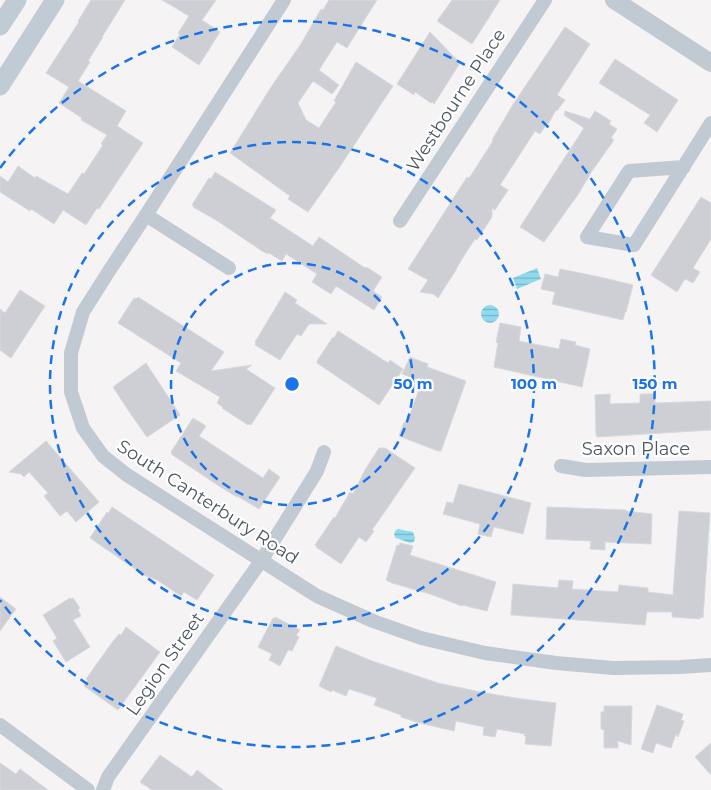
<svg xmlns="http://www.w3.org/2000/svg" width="711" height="790" viewBox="0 0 711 790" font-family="Montserrat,sans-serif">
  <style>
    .water { fill: url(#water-rules) }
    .building { fill: #cdcfd5; stroke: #d7d9de }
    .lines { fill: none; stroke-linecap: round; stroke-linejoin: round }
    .minor { stroke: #c1cad2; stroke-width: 14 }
    .tertiary { stroke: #c1cad2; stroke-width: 18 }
    .secondary { stroke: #c1cbd6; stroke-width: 19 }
    .ring { fill: none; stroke: #1a73e8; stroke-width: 2.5; stroke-dasharray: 9 6 }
    .labels { text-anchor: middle; stroke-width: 4.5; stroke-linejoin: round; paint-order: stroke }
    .street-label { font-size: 18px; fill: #4a5661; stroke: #fff }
    .centre { fill: #1a73e8; stroke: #fff; stroke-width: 2.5 }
    .ring-label { font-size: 15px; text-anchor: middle; font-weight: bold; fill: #1a73e8; stroke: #fff; stroke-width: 4.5; stroke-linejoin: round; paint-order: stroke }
  </style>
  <defs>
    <pattern id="water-rules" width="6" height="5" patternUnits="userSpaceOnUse" patternTransform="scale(1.25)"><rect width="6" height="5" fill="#90daee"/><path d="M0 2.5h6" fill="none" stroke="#78b4c4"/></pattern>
  </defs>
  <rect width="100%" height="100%" fill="#f5f3f3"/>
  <g class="water">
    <polygon points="537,268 541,279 517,289 513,278"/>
    <circle cx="490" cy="314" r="9"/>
    <path d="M 398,529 L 413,532 L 415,538 L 414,542 L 410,543 L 396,538 C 393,535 394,531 398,529 Z"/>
  </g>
  <g class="building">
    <polygon points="91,0 125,0 102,37 103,37 88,61 90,62 78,81 126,111 117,126 143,143 99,209 97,208 86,225 63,210 54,224 31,209 30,211 0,192 0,176 8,182 18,166 35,178 36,176 68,194 82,173 84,174 103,145 101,144 107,135 81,120 82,118 59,103 69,87 46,73 79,22 78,21"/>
    <polygon points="162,0 216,0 202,20 220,32 199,65 172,47 180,34 178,33 189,16"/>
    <polygon points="329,0 377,0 355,35 347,48 337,42 319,70 339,85 332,94 313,81 298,103 306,120 319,128 336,102 334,101 356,62 393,86 341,165 308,212 288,199 290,196 230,153 271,87 301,44 321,9 323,10"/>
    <polygon points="452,0 500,0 472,44 437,21"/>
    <polygon points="565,27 590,44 557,95 565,100 557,111 556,110 548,124 547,123 540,134 535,131 500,185 508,190 495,210 492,208 492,217 477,240 475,239 467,251 456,269 456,270 438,298 433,294 420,292 428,280 408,269 467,177 469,178 475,169 493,141 492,140 512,106"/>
    <polygon points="430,32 460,63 434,104 432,102 431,103 415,92 414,95 397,84"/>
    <polygon points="615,59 678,100 657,132 644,123 650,115 599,83"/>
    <polygon points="565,111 590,119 595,111 611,121 609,124 617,129 611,138 614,140 592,171 579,193 544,242 520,227 584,128 564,115"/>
    <polygon points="215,172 276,210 270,218 313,246 319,237 365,268 366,267 382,277 373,291 382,297 374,310 336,286 331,294 312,282 317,274 286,254 282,261 269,253 268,254 262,251 216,220 193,207 194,206 192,205 209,178 211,179"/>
    <polygon points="701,197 711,203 711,239 693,268 700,272 693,283 685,279 677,292 651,275"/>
    <polygon points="560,269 600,277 633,285 626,312 625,312 623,320 552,304 555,292 541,289 545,274 558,277"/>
    <polygon points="20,290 45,306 11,358 0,350 0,309 5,313"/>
    <polygon points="285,292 297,300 295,303 327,324 309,324 301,336 297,334 280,360 255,345 256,343 255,342"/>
    <polygon points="138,297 224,352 211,371 252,365 246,369 275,388 251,425 249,424 248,425 222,408 223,407 217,403 220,397 176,371 181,363 118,323 134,298 136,299"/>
    <polygon points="500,323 521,327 519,341 559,349 561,339 576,342 575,345 590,349 582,387 494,367 498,343 496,342"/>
    <polygon points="338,331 388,363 390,360 403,369 379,405 317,363 317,361 333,337 334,338"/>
    <polygon points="410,357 428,364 427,367 466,381 441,451 438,451 399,436 404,422 407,423 422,381 402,374"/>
    <polygon points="146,363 180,415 147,437 128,410 113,387"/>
    <polygon points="610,394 610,404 640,403 640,394 655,394 655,403 711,401 711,430 597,437 597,435 596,435 595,395"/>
    <polygon points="193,418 206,426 199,436 263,478 269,469 280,477 259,509 237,496 237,497 222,488 171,454 172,452 171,452"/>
    <polygon points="46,441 99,502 76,522 67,511 60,516 44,496 48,493 29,472 24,477 21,474 9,472"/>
    <polygon points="379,448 385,448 415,468 372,530 374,531 366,542 359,537 341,564 316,547 317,546 315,545 334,517 335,518 350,492 353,494 365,470"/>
    <polygon points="459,484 531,503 523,534 494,527 491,537 478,534 480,524 443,514 447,502 453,503"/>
    <polygon points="112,507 214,575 197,600 184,592 181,596 157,580 144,575 90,538 107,512 108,514"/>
    <polygon points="547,507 626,510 626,511 652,514 651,544 605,542 605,550 590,549 591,541 546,539"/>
    <polygon points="679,511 710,513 703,618 700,617 700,619 672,617 672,612 647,612 645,625 511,615 511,613 513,584 558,588 559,580 573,581 572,589 618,592 619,585 648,588 648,592 673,595"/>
    <polygon points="400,543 413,546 410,555 496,582 487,611 462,605 462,606 430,594 392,583 386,580 397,545 399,546"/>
    <polygon points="0,597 16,609 0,631"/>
    <polygon points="70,598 71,599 73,598 80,608 78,610 81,616 73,620 90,647 66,662 53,641 57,638 43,615"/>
    <polygon points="275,617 300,630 296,635 299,637 292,651 288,650 280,666 269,660 272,654 258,647 273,618 275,619"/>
    <polygon points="126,627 160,652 118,710 84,686 88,680 86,679 111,644 119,634 121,635"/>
    <polygon points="336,646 372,661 438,683 485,693 522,699 556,703 551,746 525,744 526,736 524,736 525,734 497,729 495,737 483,735 484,727 456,721 454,731 420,723 401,717 401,715 374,705 377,698 349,689 346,696 332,690 331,692 319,686"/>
    <polygon points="657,705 683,714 681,720 684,721 678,737 676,734 671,748 656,743 653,753 641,749"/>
    <polygon points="604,706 632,706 631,745 618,741 618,748 604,748 604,730 601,729 601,712 604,712"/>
    <polygon points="711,743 711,775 695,757"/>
    <polygon points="160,755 192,777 197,770 223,790 152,790 140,782"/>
    <polygon points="0,763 16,774 20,769 48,790 0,790"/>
  </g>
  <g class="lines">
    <g class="minor">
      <polyline points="284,0 146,215 109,271 83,312 71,353 71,392 83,428 103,456 127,475 317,596 373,621 421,638 485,653 556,663 613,668 680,667 711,665"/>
      <polyline points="684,167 629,171 587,237 634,245 711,123"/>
      <polyline points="146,215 229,268"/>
      <polyline points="400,221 545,0"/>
      <polyline points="561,466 586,470 711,467"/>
      <polyline points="0,725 88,790"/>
      <polyline points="103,790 108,777 261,561 317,471 324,452"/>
    </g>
    <polyline class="tertiary" points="614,0 711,63"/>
    <g class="secondary">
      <polyline points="0,26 17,0"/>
      <polyline points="0,86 55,0"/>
    </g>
  </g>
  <g class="ring">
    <circle cx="292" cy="384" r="121"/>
    <circle cx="292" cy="384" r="242"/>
    <path d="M0 168A363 363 0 1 1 0 600"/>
  </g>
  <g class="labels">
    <g class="street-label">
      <text transform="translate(456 100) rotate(-57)" y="6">Westbourne Place</text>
      <text x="636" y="455">Saxon Place</text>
      <text transform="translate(208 502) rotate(33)" y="6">South Canterbury Road</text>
      <text transform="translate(165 664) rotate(-55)" y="6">Legion Street</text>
    </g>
  </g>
  <circle cx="292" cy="384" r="8" class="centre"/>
  <g class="ring-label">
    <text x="413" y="389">50 m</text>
    <text x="534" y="389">100 m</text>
    <text x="655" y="389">150 m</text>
  </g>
</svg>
